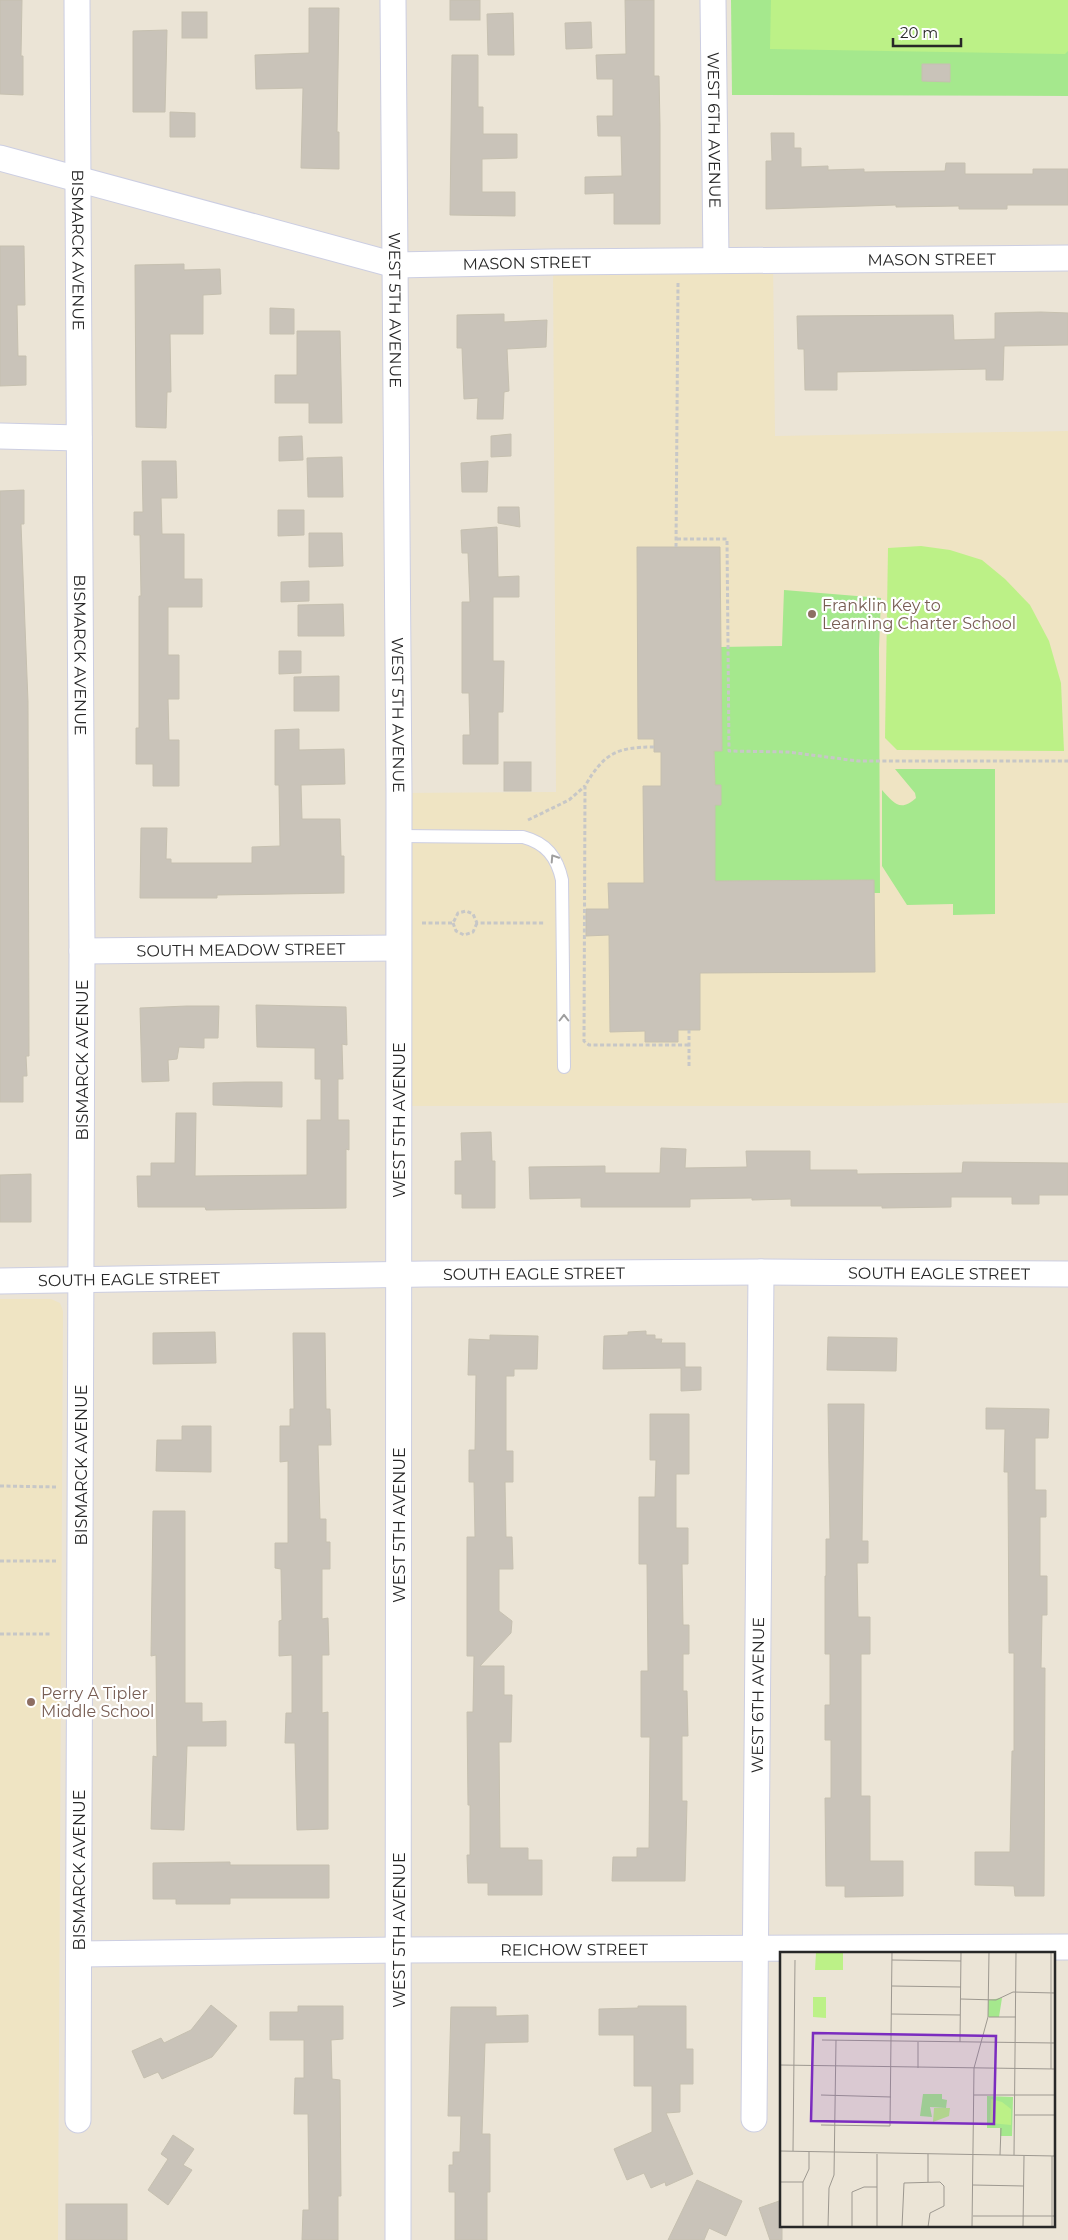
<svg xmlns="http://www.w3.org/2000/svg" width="1068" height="2240" viewBox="0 0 1068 2240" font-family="Montserrat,sans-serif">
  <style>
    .education { fill: #efe4c3 }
    .green { fill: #a5e88d }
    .pitch { fill: #bcf187 }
    .building { fill: #c9c3b9; stroke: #c6c0b0 }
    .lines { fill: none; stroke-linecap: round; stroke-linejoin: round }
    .lane-casing { stroke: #cccee2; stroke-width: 14 }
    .street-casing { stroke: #cccee2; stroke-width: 27 }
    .path { stroke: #c7c7c7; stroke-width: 3; stroke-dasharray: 4 2.5; stroke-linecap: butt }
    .lane { stroke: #fff; stroke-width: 12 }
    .street { stroke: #fff; stroke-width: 25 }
    .oneway { stroke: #9e9e9e }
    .education-dot { fill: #8d6e63; stroke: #fff; stroke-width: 2 }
    .labels { text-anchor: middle; stroke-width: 4.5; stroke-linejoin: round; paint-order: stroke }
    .street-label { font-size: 16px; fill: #272727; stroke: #fff }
    .education-label { font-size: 16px; fill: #785e54; stroke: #fff; text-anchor: start }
    .inset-road { fill: none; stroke: #9d9890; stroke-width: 1 }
    .view { fill: #7b2cbf; fill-opacity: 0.15; stroke: #7b2cbf; stroke-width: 2.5 }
    .inset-edge { fill: none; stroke: #272727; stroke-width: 2.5 }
  </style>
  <rect width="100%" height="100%" fill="#ebe4d6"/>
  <g class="education">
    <polygon points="773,260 775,436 1068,431 1068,1103 870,1106 399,1106 399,793 556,792 553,262"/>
    <polygon points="0,1299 51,1299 60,1303 63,1311 58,2240 0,2240"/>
  </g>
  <g class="green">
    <polygon points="731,0 1068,0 1068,96 732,95"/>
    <polygon points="784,590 881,598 879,648 880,893 874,893 874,880 715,881 715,805 721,804 721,785 715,785 714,751 722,751 721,647 782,646"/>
    <path d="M 895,769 L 995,769 L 995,914 L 953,915 L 953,904 L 907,905 L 882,866 L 882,790 C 893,802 900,813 916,798 L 915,793 Z"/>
  </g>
  <g class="pitch">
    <polygon points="771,0 1068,0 1068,51 1065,54 770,49"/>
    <polygon points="921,546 950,550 982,560 1005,579 1030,605 1049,641 1061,683 1064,751 897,750 885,738 888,548"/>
  </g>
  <g class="building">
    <polygon points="0,0 22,0 21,56 23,56 23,95 0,94"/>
    <rect x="450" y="0" width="30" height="20"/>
    <polygon points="625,0 654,0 654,76 659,76 660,126 660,224 614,224 614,193 585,194 585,177 622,176 621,136 598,136 597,116 613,116 613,79 597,79 596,55 626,54"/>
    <polygon points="309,8 339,8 337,132 339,132 339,169 301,168 303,88 256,89 255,55 309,53"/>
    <rect x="182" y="12" width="25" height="26"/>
    <polygon points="513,13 514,55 488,55 487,14"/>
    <polygon points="591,22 592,48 566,49 565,23"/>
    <polygon points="167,30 165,112 133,112 133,31"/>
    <polygon points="452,55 478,55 478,107 483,107 483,134 517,134 517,158 482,159 482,192 515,192 515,216 450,215"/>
    <polygon points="922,64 950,64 950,82 922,81"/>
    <polygon points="170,112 195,113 195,137 170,137"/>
    <polygon points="771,133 794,133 794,148 801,148 801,167 828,166 828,170 864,169 864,172 945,171 946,163 965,163 965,174 1033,174 1033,169 1068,169 1068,205 1007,205 1007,209 959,209 959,206 896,207 896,205 766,209 766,161 772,161"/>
    <polygon points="0,246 24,246 25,305 17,305 18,356 26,356 26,385 0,386"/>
    <polygon points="184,264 184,270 220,269 221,294 203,295 203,334 170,334 171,392 167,392 166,428 136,427 135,265"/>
    <polygon points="270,308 294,309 294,334 270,334"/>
    <polygon points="1041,312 1068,313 1068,345 1004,346 1003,380 986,380 986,369 837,372 837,390 805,390 804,349 798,349 797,316 953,315 954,340 995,339 995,313"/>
    <polygon points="504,314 504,322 547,320 546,347 507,349 509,391 504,392 503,419 477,419 478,398 464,399 462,348 457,348 457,315"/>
    <polygon points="297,331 340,331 342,423 309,423 309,403 275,403 275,375 297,375"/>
    <polygon points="511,434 511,456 491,457 491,436"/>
    <polygon points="302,436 303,460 279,461 279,437"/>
    <polygon points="342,457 343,497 308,497 307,458"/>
    <polygon points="142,461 176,461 177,498 161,498 162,534 184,534 184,579 202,579 202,607 168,607 168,655 179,655 179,699 168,699 169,740 179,740 179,786 153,786 153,764 136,764 136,728 139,728 139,596 141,596 140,535 134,535 134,512 143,512"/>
    <polygon points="488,461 487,492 462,492 461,463"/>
    <polygon points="24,490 24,524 21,524 28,702 29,1056 26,1056 27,1076 23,1076 23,1102 0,1102 0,491"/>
    <polygon points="498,507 519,507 520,527 498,523"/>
    <polygon points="278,510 304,510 304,535 278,536"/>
    <polygon points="497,527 498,577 519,576 519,597 493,597 493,661 504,661 503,712 498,712 498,764 463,764 463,735 470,735 469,693 462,693 462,602 470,602 468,553 462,553 461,530"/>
    <polygon points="309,533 342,533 343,566 309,567"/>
    <polygon points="637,547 720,547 722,751 714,751 715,785 721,785 721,805 715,805 715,881 874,880 875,972 700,973 700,1030 678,1030 678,1042 645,1042 645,1031 610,1032 609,935 586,936 586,909 609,909 608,883 644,883 643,786 661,786 661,752 654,752 654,739 638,739"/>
    <polygon points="309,581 309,601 281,602 281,582"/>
    <polygon points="343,604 344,636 298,636 298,605"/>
    <polygon points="279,651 301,651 301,673 279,674"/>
    <polygon points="339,676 339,711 294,711 294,677"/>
    <polygon points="299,729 299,750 344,749 345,784 301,785 302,819 340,819 341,856 344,856 344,893 217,895 217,898 140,898 141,828 167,828 166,859 171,859 171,863 252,863 252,847 280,846 279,785 275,785 275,730"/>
    <rect x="504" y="762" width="27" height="29"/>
    <polygon points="256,1005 346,1007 347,1045 342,1044 343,1079 338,1079 338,1120 349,1120 349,1150 346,1149 346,1208 206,1210 205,1207 138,1207 137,1176 151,1176 151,1163 175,1163 176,1113 196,1113 195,1176 307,1175 307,1120 321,1120 321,1079 315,1079 315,1048 257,1047"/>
    <polygon points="187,1006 219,1006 218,1038 204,1038 204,1048 179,1047 177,1059 168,1060 169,1081 142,1082 140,1008"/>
    <polygon points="245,1082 282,1082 282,1107 213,1105 213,1083"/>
    <polygon points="491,1132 492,1161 495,1161 495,1208 462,1208 462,1194 455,1194 455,1161 462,1161 461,1133"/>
    <polygon points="661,1148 686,1149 685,1168 747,1167 746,1151 810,1151 810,1170 857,1170 857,1174 962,1173 963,1162 1068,1163 1068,1195 1039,1195 1039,1204 1012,1204 1012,1197 951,1197 951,1207 882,1208 882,1206 791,1206 791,1199 752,1200 752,1198 690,1199 690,1207 581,1207 581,1198 530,1199 529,1167 605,1166 605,1173 660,1173"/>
    <polygon points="31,1174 31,1222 0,1222 0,1175"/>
    <polygon points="646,1331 646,1335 655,1335 655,1339 662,1339 661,1343 685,1343 685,1367 701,1367 701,1390 681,1391 681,1368 603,1369 604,1336 628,1335 628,1332"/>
    <polygon points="215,1332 216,1363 153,1364 153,1333"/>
    <polygon points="293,1333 325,1333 326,1409 330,1409 331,1445 318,1445 320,1519 326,1519 326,1542 330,1542 330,1569 322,1569 322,1619 328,1618 329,1655 322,1655 322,1713 328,1712 328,1829 297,1830 295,1743 285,1743 286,1713 292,1713 292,1655 279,1656 279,1621 282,1620 281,1569 275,1568 275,1543 288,1543 288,1461 280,1462 280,1426 290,1426 290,1409 294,1409"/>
    <polygon points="490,1335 538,1336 537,1369 514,1369 514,1376 506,1376 506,1451 513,1451 513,1482 505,1482 506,1537 512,1537 513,1569 499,1569 499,1611 512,1621 511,1633 480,1666 504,1666 504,1695 512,1695 511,1742 499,1742 500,1848 528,1848 528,1860 542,1860 542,1895 488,1895 488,1883 468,1883 467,1855 470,1855 470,1805 468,1805 467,1712 473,1712 474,1656 467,1656 467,1537 475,1537 474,1482 469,1482 469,1450 475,1450 476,1375 468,1375 469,1339 490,1340"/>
    <polygon points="828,1337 897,1338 896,1371 827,1370"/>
    <polygon points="828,1404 864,1404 862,1541 868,1541 868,1563 857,1563 858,1617 870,1617 870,1654 861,1654 861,1796 870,1796 870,1861 903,1861 903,1896 845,1897 845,1886 826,1886 825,1798 831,1798 831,1740 825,1740 825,1705 830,1705 830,1654 825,1654 825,1576 826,1576 826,1539 830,1539"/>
    <polygon points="986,1408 1049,1409 1048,1438 1035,1438 1035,1490 1046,1490 1046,1517 1040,1517 1040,1576 1047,1576 1047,1615 1042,1615 1041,1668 1045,1668 1044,1896 1015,1896 1014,1886 975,1885 975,1852 1010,1852 1012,1751 1014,1751 1014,1653 1009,1653 1008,1472 1004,1472 1005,1429 986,1429"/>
    <polygon points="650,1414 689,1414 689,1474 676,1474 676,1528 688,1528 688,1564 682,1564 683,1625 689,1625 689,1654 683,1654 683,1691 687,1691 688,1736 682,1736 682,1801 687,1801 685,1881 612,1881 613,1857 637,1857 637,1848 649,1848 650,1737 641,1737 641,1671 648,1671 647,1564 639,1564 639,1497 655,1497 656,1460 650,1460"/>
    <polygon points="182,1426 211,1426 211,1472 156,1471 157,1440 182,1440"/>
    <polygon points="153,1511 185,1511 185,1703 202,1703 202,1722 226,1721 226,1746 187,1746 184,1830 151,1829 153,1756 157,1757 156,1655 151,1656"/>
    <polygon points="230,1862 230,1865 329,1865 329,1898 230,1898 230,1904 176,1904 176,1899 153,1899 153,1863"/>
    <polygon points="211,2005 237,2026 212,2057 162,2079 158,2072 144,2078 132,2051 161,2038 164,2043 191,2030"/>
    <polygon points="298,2006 343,2006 343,2039 331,2040 332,2079 340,2080 341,2196 338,2196 338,2240 302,2240 303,2210 309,2210 308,2114 294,2114 295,2078 304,2078 304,2040 270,2040 270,2012 298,2012"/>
    <polygon points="638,2006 686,2006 686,2049 693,2049 693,2084 680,2084 680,2112 666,2113 693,2174 666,2186 665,2182 651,2188 644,2173 627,2180 614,2149 652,2132 652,2086 634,2086 634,2035 599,2035 599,2009 638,2008"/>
    <polygon points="451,2007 496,2007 496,2016 528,2015 528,2042 485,2043 482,2134 490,2134 490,2192 487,2192 487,2240 455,2240 455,2192 449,2192 449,2165 453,2165 453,2152 460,2152 461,2116 448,2116"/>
    <polygon points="173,2135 194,2149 183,2165 192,2170 168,2205 148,2190 168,2159 161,2154"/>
    <polygon points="697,2180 742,2201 726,2236 709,2228 704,2240 668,2240"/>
    <polygon points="782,2200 782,2240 770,2240 759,2208"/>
    <rect x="66" y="2204" width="61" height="36"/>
  </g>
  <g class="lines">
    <defs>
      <path id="lane" d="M 399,836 L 523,837 C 546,843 557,857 562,880 L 564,1067"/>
      <g id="street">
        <path id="s1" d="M 77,0 L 82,951 L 78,2120"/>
        <path id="s2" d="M 393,0 L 399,793 L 398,2240"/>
        <path id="s3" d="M 713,0 L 716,260"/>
        <path id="s4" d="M 0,158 L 395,265 L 553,262 L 1068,258"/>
        <polyline points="0,436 79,438"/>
        <path id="s5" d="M 82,951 L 398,948"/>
        <path id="s6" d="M 0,1281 L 426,1274 L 761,1272 L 1068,1274"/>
        <path id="s7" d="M 79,1954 L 399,1950 L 1068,1947"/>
        <path id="s8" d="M 754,2119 L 761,1272"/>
      </g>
    </defs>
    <use href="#lane" class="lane-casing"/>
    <use href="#street" class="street-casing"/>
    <g class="path">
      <polyline points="677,539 727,539 729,751 788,752 858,761 1068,761"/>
      <polyline points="676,547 678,283"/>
      <path d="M 654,747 C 617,747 604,753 585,786 L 584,1041 L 589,1045 L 689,1045"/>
      <polyline points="528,820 569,800 585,786"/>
      <polyline points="422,923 453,923 458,913 466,911 473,914 477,923 545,923"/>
      <polyline points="453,923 456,931 464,935 473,932 477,923"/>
      <polyline points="689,1066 689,1030"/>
      <polyline points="0,1486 57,1487"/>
      <polyline points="0,1561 57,1561"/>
      <polyline points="0,1634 52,1634"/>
    </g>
    <use href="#lane" class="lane"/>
    <use href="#street" class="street"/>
  </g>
  <defs><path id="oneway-chevron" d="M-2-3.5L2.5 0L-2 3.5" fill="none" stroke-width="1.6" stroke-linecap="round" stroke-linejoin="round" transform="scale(1.25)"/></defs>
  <g class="oneway">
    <use href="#oneway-chevron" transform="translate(554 858) rotate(-123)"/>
    <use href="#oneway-chevron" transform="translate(564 1018) rotate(-90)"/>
  </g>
  <g class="education-dot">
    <circle cx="812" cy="614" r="5"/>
    <circle cx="31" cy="1702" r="5"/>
  </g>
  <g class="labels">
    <g class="street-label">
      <text dy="6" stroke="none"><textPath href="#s3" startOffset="130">WEST 6TH AVENUE</textPath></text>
      <text dy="6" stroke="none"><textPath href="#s1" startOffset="250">BISMARCK AVENUE</textPath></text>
      <text dy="6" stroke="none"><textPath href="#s4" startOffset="946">MASON STREET</textPath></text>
      <text dy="6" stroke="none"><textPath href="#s4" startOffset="541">MASON STREET</textPath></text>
      <text dy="6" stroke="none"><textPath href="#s2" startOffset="310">WEST 5TH AVENUE</textPath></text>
      <text dy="6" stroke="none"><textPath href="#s1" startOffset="655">BISMARCK AVENUE</textPath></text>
      <text dy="6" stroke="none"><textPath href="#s2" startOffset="715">WEST 5TH AVENUE</textPath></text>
      <text dy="6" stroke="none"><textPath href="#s5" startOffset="159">SOUTH MEADOW STREET</textPath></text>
      <text transform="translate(82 1060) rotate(-90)" y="6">BISMARCK AVENUE</text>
      <text transform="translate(399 1120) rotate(-90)" y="6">WEST 5TH AVENUE</text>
      <text dy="6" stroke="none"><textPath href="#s6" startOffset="939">SOUTH EAGLE STREET</textPath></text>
      <text dy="6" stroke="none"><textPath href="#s6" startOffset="534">SOUTH EAGLE STREET</textPath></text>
      <text dy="6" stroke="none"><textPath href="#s6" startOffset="129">SOUTH EAGLE STREET</textPath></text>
      <text transform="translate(81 1465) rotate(-90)" y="6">BISMARCK AVENUE</text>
      <text transform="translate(399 1525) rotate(-90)" y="6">WEST 5TH AVENUE</text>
      <text dy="6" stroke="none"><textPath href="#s8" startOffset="424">WEST 6TH AVENUE</textPath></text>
      <text transform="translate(79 1870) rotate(-90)" y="6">BISMARCK AVENUE</text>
      <text transform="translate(399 1930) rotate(-90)" y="6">WEST 5TH AVENUE</text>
      <text dy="6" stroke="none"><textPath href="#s7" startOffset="495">REICHOW STREET</textPath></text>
    </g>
    <g class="education-label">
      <text x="822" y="611">Franklin Key to<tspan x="822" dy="18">Learning Charter School</tspan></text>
      <text x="41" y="1699">Perry A Tipler<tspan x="41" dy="18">Middle School</tspan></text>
    </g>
  </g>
  <g transform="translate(780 1952)">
    <rect width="275" height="275" fill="#ebe4d6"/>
    <path d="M 222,46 L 219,65 L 208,65 L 208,48 ZM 143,142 L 162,142 L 162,147 L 167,148 L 166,156 L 150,155 L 152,165 L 140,164 ZM 207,144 L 233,145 L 232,184 L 220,184 L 220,176 L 207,176 Z" fill="#a5e88d"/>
    <path d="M 36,0 L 63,0 L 63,18 L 35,18 ZM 33,45 L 46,45 L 46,66 L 33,65 ZM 211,147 L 222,150 L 231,157 L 231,173 L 210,171 ZM 154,156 L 170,156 L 169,164 L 153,170 Z" fill="#bcf187"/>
    <path class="inset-road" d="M 112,8 L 181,9M 112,34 L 181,35M 181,47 L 216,48 L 233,40 L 275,41M 111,62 L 180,63M 209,65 L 236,65M 42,88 L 275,91M 180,90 L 181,0M 0,113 L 275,117M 138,116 L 138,90M 271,117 L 271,0M 41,143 L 111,145M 194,143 L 275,143M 235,163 L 275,163M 41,173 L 110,174 L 112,0M 0,199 L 275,204M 13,199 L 15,8M 220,203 L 221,176M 234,203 L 236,0M 0,230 L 23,230M 148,230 L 148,202M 193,233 L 244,234M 193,264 L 275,264M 23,275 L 23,230 L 29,217 L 29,200M 48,275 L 49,236 L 54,223 L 56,88M 72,275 L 72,240 L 84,235 L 97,235M 97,275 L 97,202M 122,275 L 124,231 L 160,230 L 164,234 L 164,254 L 150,261 L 148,275M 192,275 L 194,116 L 208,65 L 209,0M 243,275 L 244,204M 272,275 L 272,204"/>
    <path class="view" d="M 33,81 L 216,84 L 214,172 L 31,169 Z"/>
    <rect width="275" height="275" class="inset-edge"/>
  </g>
  <path d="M893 38v8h68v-8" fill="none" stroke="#272727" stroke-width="2.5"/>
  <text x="900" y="38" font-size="15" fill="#272727" stroke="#ffffff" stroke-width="4" paint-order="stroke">20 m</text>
</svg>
